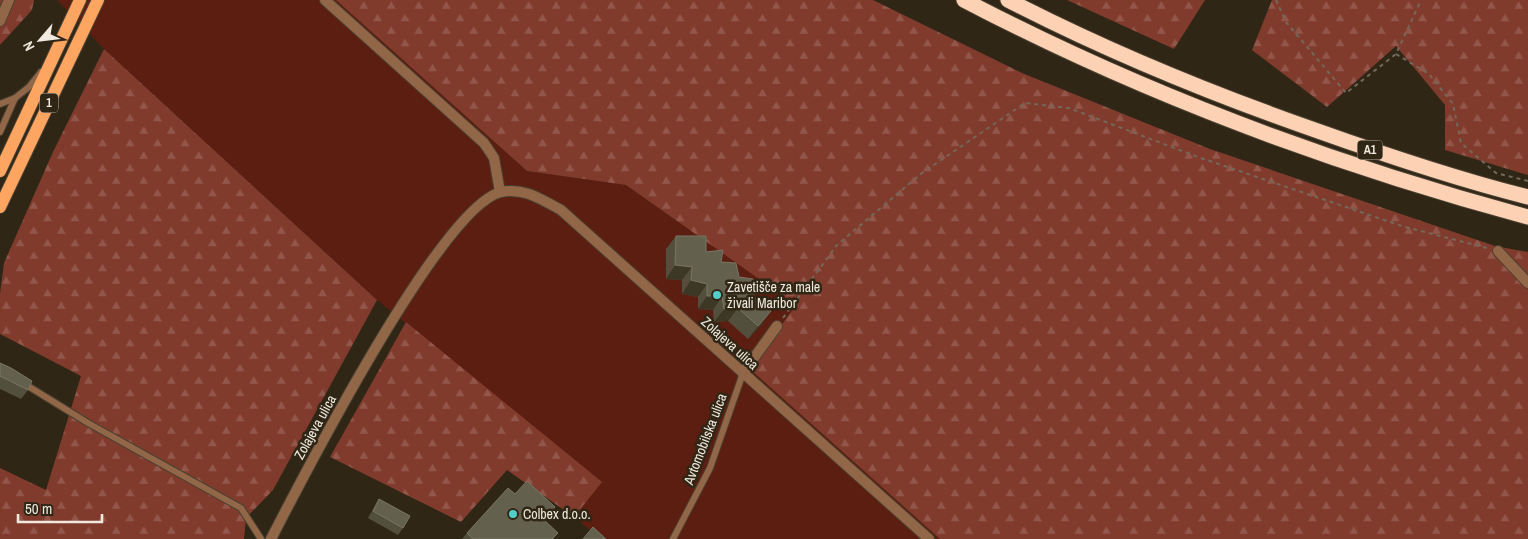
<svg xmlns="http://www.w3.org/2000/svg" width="1528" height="539" viewBox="0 0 1528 539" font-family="'Archivo Narrow',sans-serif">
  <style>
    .green { fill: #5c1e10 }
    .forest { fill: url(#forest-firs) }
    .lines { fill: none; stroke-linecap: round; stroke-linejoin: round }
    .lane-casing { stroke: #4b4132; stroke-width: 8 }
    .street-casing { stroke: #4b4132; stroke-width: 12 }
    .primary-casing { stroke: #4b4132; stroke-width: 14 }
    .highway-casing { stroke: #4b4132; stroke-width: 17 }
    .path { stroke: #72695b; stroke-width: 2; stroke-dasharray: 4 4; stroke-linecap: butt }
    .lane { stroke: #926748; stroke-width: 6 }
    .street { stroke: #926748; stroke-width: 10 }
    .primary { stroke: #fea561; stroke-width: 12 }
    .highway { stroke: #fdd1b3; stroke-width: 15 }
    .wall { fill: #52503c }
    .shaded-wall { fill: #3d3826 }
    .building { fill: #63604e; stroke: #797664 }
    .poi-dot { fill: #53cdca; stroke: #302616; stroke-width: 2 }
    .labels { text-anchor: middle; stroke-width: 5; stroke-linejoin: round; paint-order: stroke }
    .shield { fill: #302616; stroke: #b6aea2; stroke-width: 1 }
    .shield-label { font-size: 12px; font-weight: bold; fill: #efe9de }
    .poi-label { font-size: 14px; fill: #efe9de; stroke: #302616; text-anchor: start }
    .street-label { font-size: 14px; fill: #efe9de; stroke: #302616 }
  </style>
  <defs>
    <pattern id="forest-firs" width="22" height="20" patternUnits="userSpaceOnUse" patternTransform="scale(1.25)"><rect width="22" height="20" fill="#803b2c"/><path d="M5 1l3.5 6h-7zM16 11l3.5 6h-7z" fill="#92574a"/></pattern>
  </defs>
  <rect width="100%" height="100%" fill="#302616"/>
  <polygon class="green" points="57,0 336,0 527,171 626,185 797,305 750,369 940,539 601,539 574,517 601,482 377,300 104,49"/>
  <g class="forest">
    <polygon points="0,0 34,0 32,10 0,45"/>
    <polygon points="336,0 873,0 1022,73 1210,149 1495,246 1528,252 1528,539 940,539 750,369 796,305 626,185 527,171"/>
    <polygon points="1067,0 1205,0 1174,49"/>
    <polygon points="1272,0 1528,0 1528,175 1445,150 1445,105 1396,46 1327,107 1252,50"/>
    <polygon points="104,49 377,300 273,490 246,518 244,539 0,539 0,468 46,490 81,376 0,334 0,294 4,263 53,152"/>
    <polygon points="406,322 602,482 574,517 507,470 461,522 330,457"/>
  </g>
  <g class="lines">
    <defs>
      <g id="lane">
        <polyline points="0,104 15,98"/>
        <polyline points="0,132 15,98 29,87 41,72"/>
        <polyline points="23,383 88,423 241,508 261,539"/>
        <polyline points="673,539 710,468 743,373"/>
      </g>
      <g id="street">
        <polyline points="325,0 484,143 494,158 500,192"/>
        <polyline points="0,21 9,0"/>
        <polyline points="1498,251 1528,283"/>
        <polyline points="743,373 777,326"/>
        <path d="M 271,539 C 303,477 441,207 501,192 C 524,187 542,200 561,210 L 929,539"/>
      </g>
      <g id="primary">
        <polyline points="0,171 80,0"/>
        <polyline points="0,207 98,0"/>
      </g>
      <g id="highway">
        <path d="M 964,0 C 1143,94 1332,164 1528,217"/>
        <path d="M 1008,0 C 1107,51 1209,93 1315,130 C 1385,155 1456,179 1528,197"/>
      </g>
    </defs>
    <use href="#lane" class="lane-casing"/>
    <use href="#street" class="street-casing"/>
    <use href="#primary" class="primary-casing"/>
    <use href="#highway" class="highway-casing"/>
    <g class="path">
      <polyline points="1276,0 1286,22 1346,93 1396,54 1421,0"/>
      <polyline points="1396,54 1429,74 1453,104 1461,143 1496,173 1528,181"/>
      <polyline points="783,318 837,245 922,173 1025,103 1069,108 1198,157 1402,226 1487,248"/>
    </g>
    <use href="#lane" class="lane"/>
    <use href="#street" class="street"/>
    <use href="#primary" class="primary"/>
    <use href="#highway" class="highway"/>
  </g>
  <g class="wall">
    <polygon points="676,236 706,252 721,262 739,277 754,297 762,324 748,339 728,321 714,322 713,310 698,309 698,297 682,294 682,280 666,279 666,249"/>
    <polygon points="0,363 28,390 21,399 0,389"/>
    <polygon points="515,494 546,521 554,539 462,539 467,533"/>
    <polygon points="379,499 403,528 398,535 368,518"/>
  </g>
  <g class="shaded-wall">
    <polygon points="675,265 692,267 682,280 666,279"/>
    <polygon points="691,280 707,284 698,297 682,294"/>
    <polygon points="707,296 722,296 713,310 698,309"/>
    <polygon points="738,308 728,321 714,322 724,309"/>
    <polygon points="771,311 762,324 748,339 758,326"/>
    <polygon points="555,507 546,521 535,533 544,520"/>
  </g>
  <g class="building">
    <polygon points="676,236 706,236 706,252 723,250 721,262 736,263 739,277 753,279 754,297 771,311 758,326 738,308 724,309 722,296 707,296 707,284 691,280 692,267 675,265"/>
    <polygon points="0,363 11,368 32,381 28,390 0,376"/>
    <polygon points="527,481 555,507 544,520 558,533 552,539 473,539 467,533 508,488 515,494"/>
    <polygon points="379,499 410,516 403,528 373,511"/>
    <polygon points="593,527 606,539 583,539"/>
  </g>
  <g class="poi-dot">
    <circle cx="717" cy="295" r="5"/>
    <circle cx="513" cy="514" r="5"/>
  </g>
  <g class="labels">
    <g class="shield">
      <rect x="40" y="93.5" width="18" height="19" rx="4"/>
      <rect x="1357.5" y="140.5" width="25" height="19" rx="4"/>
    </g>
    <g class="shield-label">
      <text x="49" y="107">1</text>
      <text x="1370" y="154">A1</text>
    </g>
    <g class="poi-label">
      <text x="727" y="292">Zavetišče za male<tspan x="727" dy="16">živali Maribor</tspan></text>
      <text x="523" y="519">Colbex d.o.o.</text>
    </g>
    <g class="street-label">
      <text transform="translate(730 343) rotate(42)" y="5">Zolajeva ulica</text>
      <text transform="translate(315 427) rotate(-61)" y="5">Zolajeva ulica</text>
      <text transform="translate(705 439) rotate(-69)" y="5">Avtomobilska ulica</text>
    </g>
  </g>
  <g transform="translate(40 40) rotate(242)" stroke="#302616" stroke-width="4" paint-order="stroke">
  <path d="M0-4L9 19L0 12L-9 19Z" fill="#efe9de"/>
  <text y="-8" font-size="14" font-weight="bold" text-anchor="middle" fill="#efe9de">N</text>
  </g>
  <path d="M18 514v8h84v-8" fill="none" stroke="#efe9de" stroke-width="2.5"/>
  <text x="25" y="514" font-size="15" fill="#efe9de" stroke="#302616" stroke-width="4" paint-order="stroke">50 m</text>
</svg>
